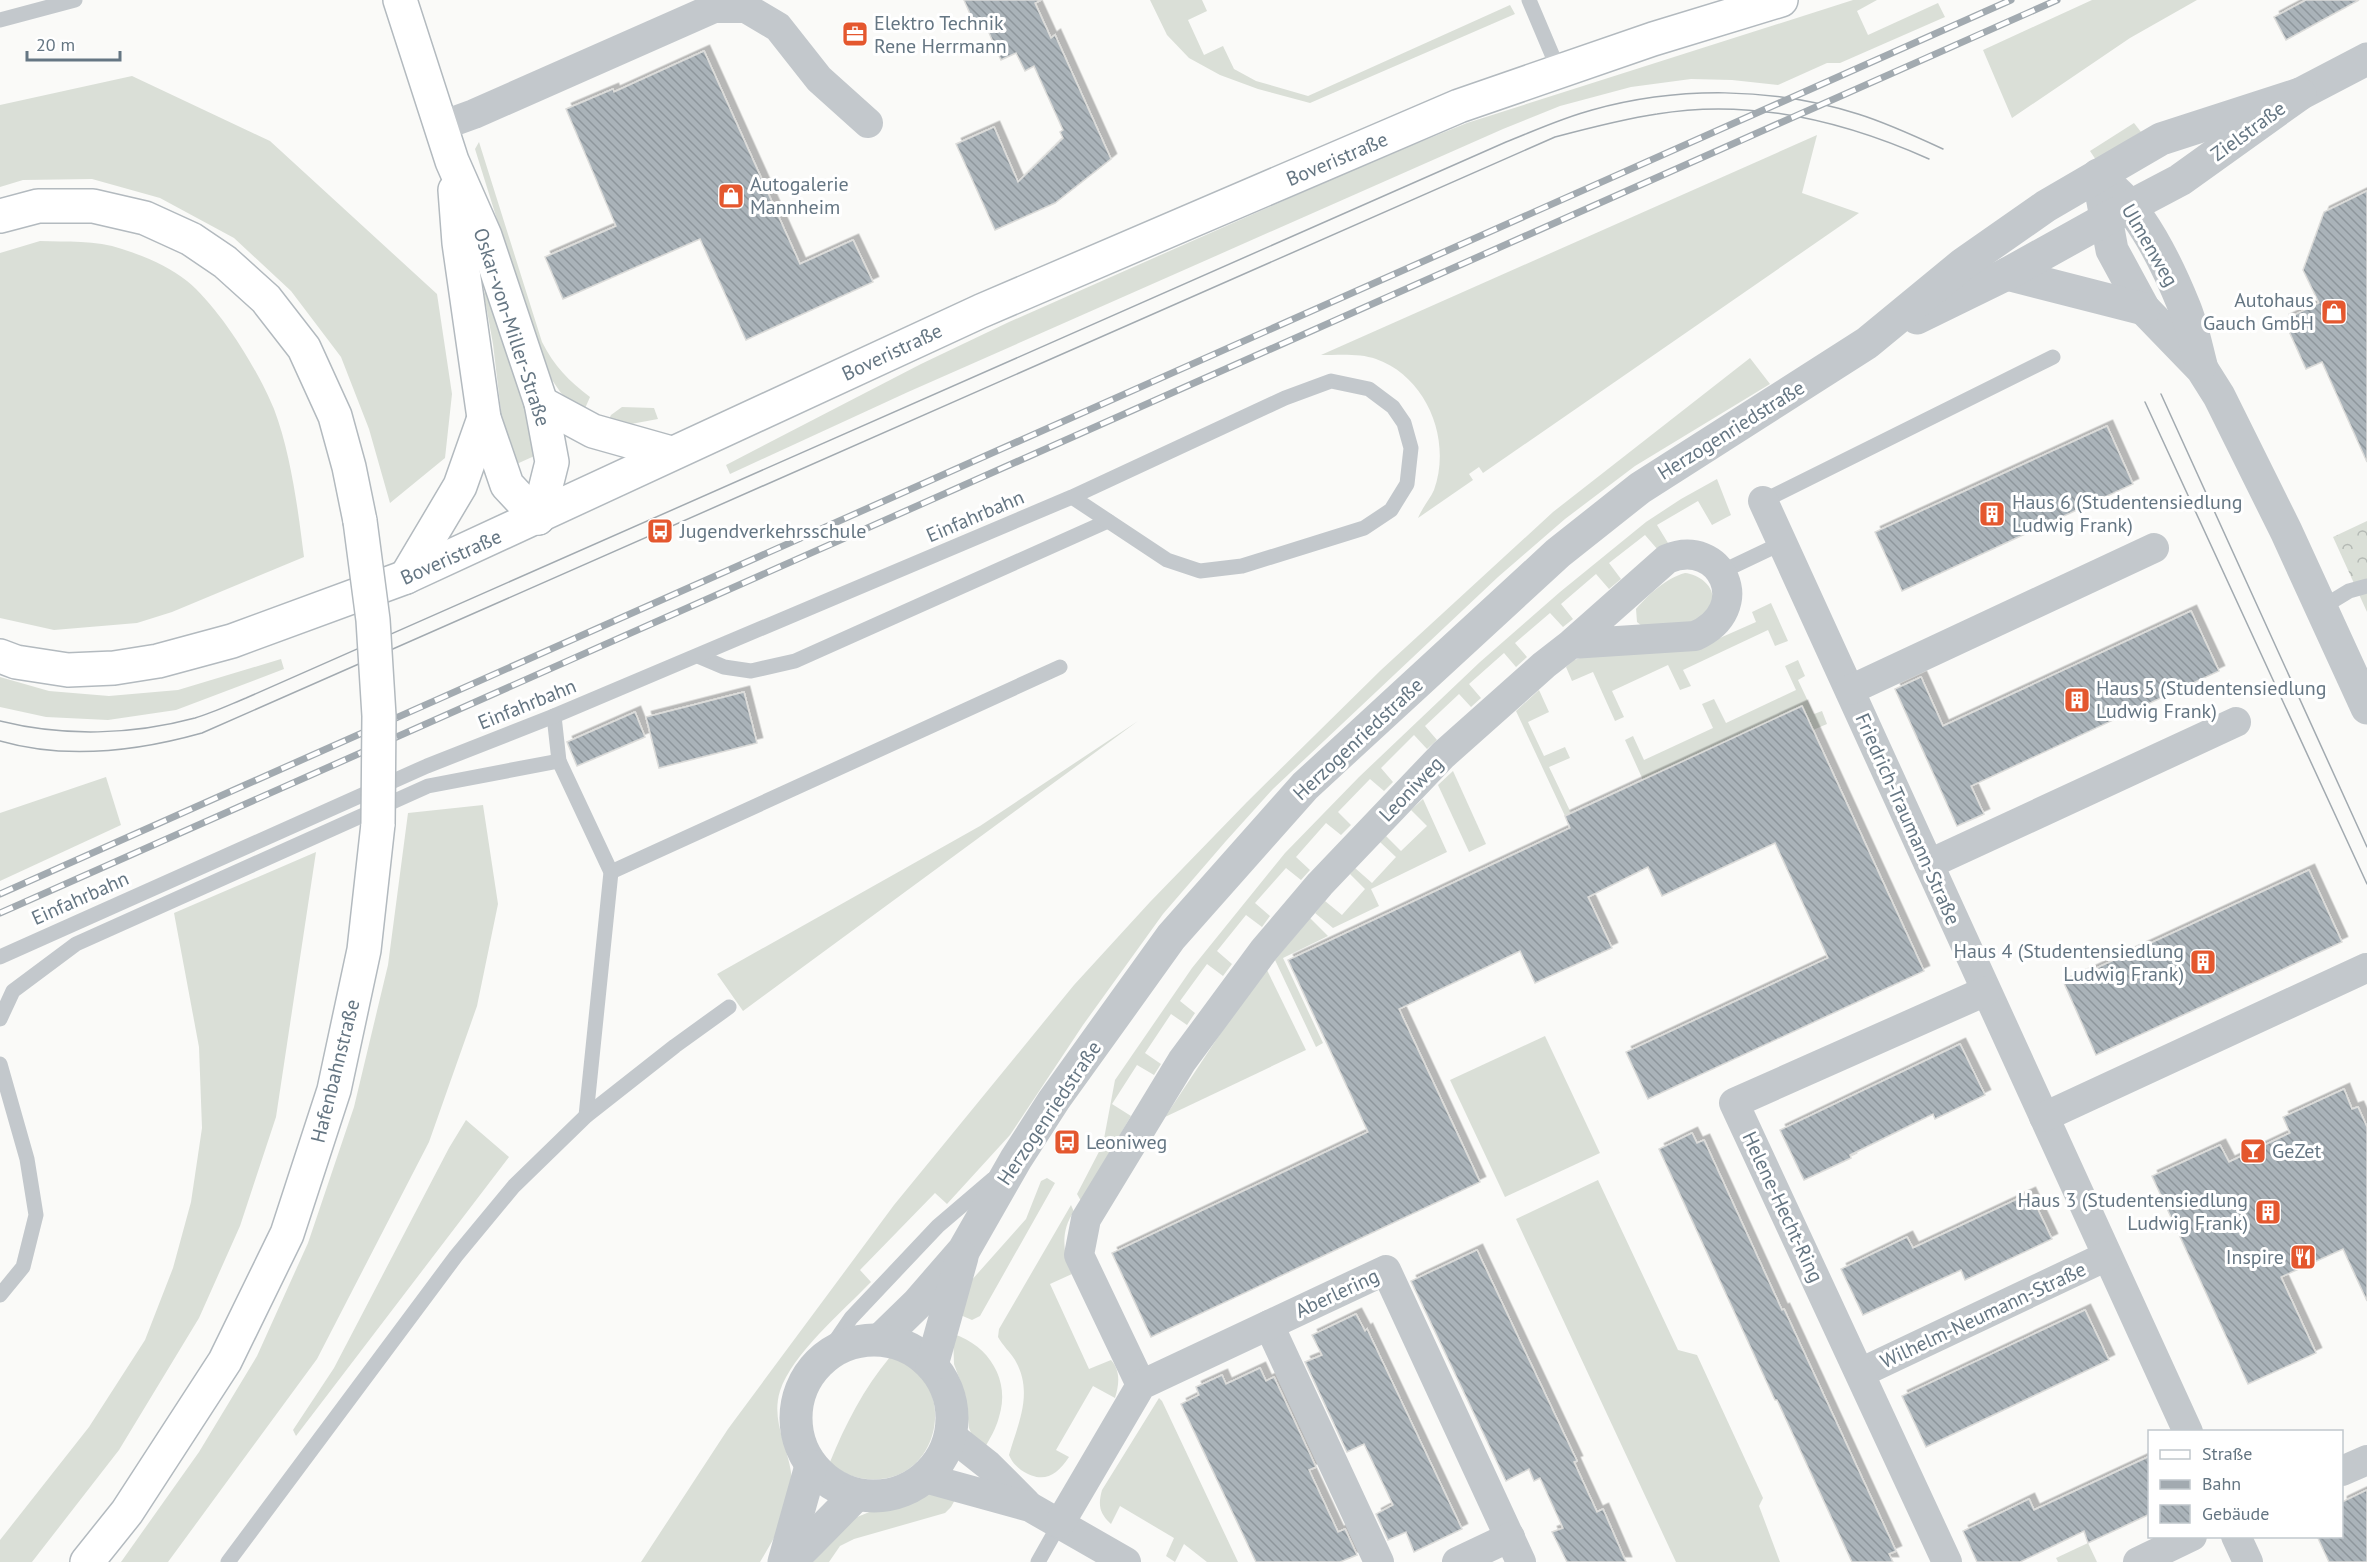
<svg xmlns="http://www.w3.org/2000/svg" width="2367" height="1562" viewBox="0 0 2367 1562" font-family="'PT Sans',sans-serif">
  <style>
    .grass { fill: #dadfd7 }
    .park { fill: url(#park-crowns) }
    .building { fill: url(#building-back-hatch); stroke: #dcdcda; stroke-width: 1.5; filter: url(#shadow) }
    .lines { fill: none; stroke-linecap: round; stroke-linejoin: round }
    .secondary-casing { stroke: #b3babf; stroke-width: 36 }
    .service { stroke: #c3c8cc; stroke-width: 15 }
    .minor { stroke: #c3c8cc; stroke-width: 30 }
    .tertiary { stroke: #c3c8cc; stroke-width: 33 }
    .secondary { stroke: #fff; stroke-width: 33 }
    .tram { stroke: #a2aab0; stroke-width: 1.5 }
    .rail-casing { stroke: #a2aab0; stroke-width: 7 }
    .rail { stroke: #fff; stroke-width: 4.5; stroke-dasharray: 14; stroke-linecap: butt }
    .secondary-bridge-casing { stroke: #b3babf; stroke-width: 36; stroke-linecap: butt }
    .secondary-bridge { stroke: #fff; stroke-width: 33 }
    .labels { text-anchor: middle; stroke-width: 6; stroke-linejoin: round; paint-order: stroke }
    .poi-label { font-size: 20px; fill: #657683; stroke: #fff; text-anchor: start }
    .street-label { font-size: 20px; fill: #657683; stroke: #fff }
  </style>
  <defs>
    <pattern id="park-crowns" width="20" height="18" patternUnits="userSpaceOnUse" patternTransform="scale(1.5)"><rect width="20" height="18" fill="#dadfd7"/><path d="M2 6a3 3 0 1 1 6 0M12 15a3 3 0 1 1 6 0" fill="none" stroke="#b4b9b4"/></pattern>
    <pattern id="building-back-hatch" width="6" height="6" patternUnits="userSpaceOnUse" patternTransform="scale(1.5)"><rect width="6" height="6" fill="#aab3b9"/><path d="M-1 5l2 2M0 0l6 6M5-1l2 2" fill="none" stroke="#8e969c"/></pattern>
    <filter id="shadow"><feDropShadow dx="5.5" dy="-5.5" stdDeviation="0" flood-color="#0004"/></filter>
  </defs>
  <rect width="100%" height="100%" fill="#fafaf8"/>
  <g class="grass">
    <polygon points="1150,0 1202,0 1207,11 1188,20 1204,55 1223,46 1234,69 1256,81 1308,96 1510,5 1515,14 1310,103 1258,89 1220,75 1189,58 1167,35"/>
    <polygon points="1853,0 1877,0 1857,11 1868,35 1938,3 1945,17 1840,63 1827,63 1778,85 1732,80 1691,79 1631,87 1560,106 1503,129 908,392 730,474 726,465 921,364 1009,322 1380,158 1467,123"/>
    <polygon points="2092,0 2197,0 2130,38 2012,118 1983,50"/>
    <polygon points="132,76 270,141 437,294 452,394 445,458 390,503 369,429 341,357 291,291 234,238 160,198 92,179 23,180 0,187 0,105"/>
    <polygon points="2134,123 2141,132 2096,160 2090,151"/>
    <path d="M 1817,135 L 1802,193 L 1859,213 L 1483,473 L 1479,467 L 1469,474 L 1473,480 L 1418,518 C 1422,508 1430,499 1434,490 C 1452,440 1427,377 1376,359 C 1360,353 1338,355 1321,355 Z"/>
    <path d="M 479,142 L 542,342 C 554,366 569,381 590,397 L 583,413 L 561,393 L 543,367 L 475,149 Z"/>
    <path d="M 40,241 C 66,242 96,240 122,249 C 144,256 168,266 187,281 C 220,308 258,370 274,409 C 291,454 298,510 304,557 L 172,612 L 137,623 L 54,630 L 0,618 L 0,253 Z"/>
    <polygon points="486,287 541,453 510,467 505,445 493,344 484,294"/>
    <path d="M 1750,358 L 1770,384 L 1635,466 L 1565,519 L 1498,577 L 1273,789 L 1226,841 L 1163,914 L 1083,1025 L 1010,1135 L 947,1204 L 935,1193 L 860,1270 L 871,1282 C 843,1311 792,1354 780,1391 C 771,1420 787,1445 791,1472 C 795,1505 776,1535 760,1562 L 641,1562 L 728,1429 L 894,1205 L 1074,985 L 1150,902 L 1247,802 L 1381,670 L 1553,512 Z"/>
    <polygon points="622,407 654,408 658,419 631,424 608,421 611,415"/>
    <polygon points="1717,479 1731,515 1712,525 1698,501 1657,525 1668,543 1658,550 1645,535 1609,563 1621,579 1609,589 1596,574 1561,604 1573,619 1563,627 1550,613 1515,643 1527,657 1516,667 1504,653 1469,684 1481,698 1471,707 1459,694 1425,726 1437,740 1427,749 1414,735 1381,768 1393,782 1384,791 1370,779 1338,812 1351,825 1341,835 1326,823 1296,857 1310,870 1301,880 1286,868 1255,903 1270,916 1262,927 1246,915 1217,951 1232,964 1223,976 1207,964 1180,1001 1195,1013 1187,1025 1171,1014 1145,1053 1161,1064 1154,1075 1137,1065 1112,1104 1131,1116 1081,1201 1077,1194 1103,1144 1115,1080 1192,968 1285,853 1359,777 1480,662 1560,592 1646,522 1681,499"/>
    <path d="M 1685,573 C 1698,574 1716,586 1712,602 C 1710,609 1702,618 1699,623 L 1642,626 L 1637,622 L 1636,609 C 1648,595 1666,578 1685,573 Z"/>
    <polygon points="1771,603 1788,641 1775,646 1768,630 1683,670 1691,686 1680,690 1668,665 1612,691 1624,717 1615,721 1593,672 1572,681 1566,667 1574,660 1586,656 1713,641 1756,622 1752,612"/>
    <polygon points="281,659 284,669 176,710 108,720 46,717 0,707 0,677 49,691 109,696 178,690"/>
    <polygon points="1798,660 1805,676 1798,680 1814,714 1822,711 1827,724 1813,730 1802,706 1643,780 1625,740 1633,736 1644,760 1713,728 1702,704 1714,699 1726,723 1796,690 1785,666"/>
    <polygon points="1539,690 1549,712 1528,722 1544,756 1565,747 1570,758 1549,767 1571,813 1565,816 1516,711"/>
    <polygon points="1138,721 743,1011 717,974 980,826"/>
    <polygon points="1453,771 1486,844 1469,852 1438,785"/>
    <polygon points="106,777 121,825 0,881 0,813"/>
    <polygon points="1423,799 1447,852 1371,889 1379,906 1333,928 1315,913 1325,901 1342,915 1365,889 1350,874 1355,868 1372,883 1396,857 1380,842 1386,836 1401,851 1427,826 1411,810"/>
    <polygon points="483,805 498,904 477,1006 429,1142 317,1359 168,1562 121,1562 199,1452 257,1356 308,1243 354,1107 388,965 408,813"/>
    <polygon points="316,852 276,1117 240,1226 199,1318 119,1450 32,1562 0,1562 0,1540 89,1427 145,1340 173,1268 191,1202 202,1128 199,1047 174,913"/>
    <polygon points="1310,918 1328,936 1283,958 1323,1043 1316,1047 1275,960"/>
    <polygon points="1267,970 1306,1050 1165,1117 1226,1025"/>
    <polygon points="1545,1036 1600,1153 1505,1197 1450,1080"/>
    <polygon points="466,1120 509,1157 296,1436 293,1430 334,1368 449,1148"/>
    <polygon points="1047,1178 1055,1183 980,1316 972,1320 958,1314 970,1282 1026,1219 1041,1181"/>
    <polygon points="1598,1180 1678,1350 1697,1355 1763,1498 1759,1506 1780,1562 1676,1562 1516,1219"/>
    <path d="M 1071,1205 L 1074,1212 C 1060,1230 1063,1254 1072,1274 L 1050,1284 L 1089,1369 L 1111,1360 C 1121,1371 1119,1385 1115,1398 L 1093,1386 L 1056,1450 L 1069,1457 C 1056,1477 1042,1484 1021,1470 C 1015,1465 1012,1462 1009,1455 C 1018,1423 1034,1393 1015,1360 C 1010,1352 1003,1346 998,1337 L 999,1329 Z"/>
    <path d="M 953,1334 C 989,1345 1011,1381 999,1417 C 996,1429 989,1440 983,1451 L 974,1440 L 969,1428 L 965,1394 L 954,1364 Z"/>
    <path d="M 890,1357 C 963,1377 942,1487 867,1479 C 853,1478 840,1472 830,1462 C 845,1425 864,1388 890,1357 Z"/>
    <path d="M 1159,1398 L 1162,1401 L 1238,1562 L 1207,1562 L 1184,1544 L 1175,1562 L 1166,1556 L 1174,1538 L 1120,1506 L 1111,1524 C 1099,1513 1098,1505 1102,1490 Z"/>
    <polygon points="930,1494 957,1496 951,1507 945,1513 854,1539 840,1546 829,1562 813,1562 852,1519 877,1509 905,1503"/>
    <polygon points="2088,1543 2097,1562 2058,1562 2056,1558"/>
  </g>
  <polygon class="park" points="2367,521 2367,612 2333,537"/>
  <g class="building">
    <polygon points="964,0 1041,0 1035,3 1051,38 1055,35 1111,159 1055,203 995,230 956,144 994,127 1018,182 1063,138 1060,132 1063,130 1034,66 1025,71 1016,53 1001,60 986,26 977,30"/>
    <polygon points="2306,0 2359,0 2286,40 2274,17"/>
    <polygon points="704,51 800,264 853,240 873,282 746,340 700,239 563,299 545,257 616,226 566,109 613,89 614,92"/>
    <polygon points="2367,191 2367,462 2322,362 2306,369 2284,320 2319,303 2303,270 2324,212"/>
    <polygon points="2107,426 2133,484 1902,591 1875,532"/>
    <polygon points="2191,611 2219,671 1971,786 1984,814 1957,826 1895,689 1921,677 1943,726"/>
    <polygon points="744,692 757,743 659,768 646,717"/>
    <polygon points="1802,706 1924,971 1648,1099 1626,1052 1828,958 1775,843 1662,896 1648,867 1588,897 1612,948 1535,983 1520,951 1399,1009 1480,1182 1151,1337 1112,1253 1368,1132 1288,960 1570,828 1565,816"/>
    <polygon points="635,712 645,737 577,766 567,742"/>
    <polygon points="2309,870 2342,942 2096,1055 2064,983"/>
    <polygon points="1960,1044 1985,1095 1935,1119 1933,1114 1850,1155 1851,1158 1804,1180 1780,1130"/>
    <polygon points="2344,1089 2352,1109 2358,1107 2367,1127 2367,1301 2343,1249 2281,1277 2316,1353 2248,1384 2152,1176 2220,1145 2229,1162 2290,1133 2283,1117"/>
    <polygon points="1692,1133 1697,1143 1704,1140 1782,1310 1784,1309 1896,1551 1889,1554 1893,1562 1852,1562 1777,1400 1775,1400 1659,1149"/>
    <polygon points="2030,1193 2052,1239 1965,1280 1961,1270 1863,1315 1841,1269 1907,1237 1913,1248"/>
    <polygon points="1477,1250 1577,1461 1574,1462 1597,1512 1603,1509 1626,1562 1567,1562 1552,1532 1563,1528 1540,1478 1534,1481 1529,1469 1506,1481 1411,1281"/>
    <polygon points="2085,1310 2109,1360 1926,1447 1902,1396"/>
    <polygon points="1356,1314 1365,1331 1367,1329 1462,1529 1414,1552 1406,1532 1388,1540 1376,1514 1393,1505 1364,1444 1347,1452 1305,1362 1322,1355 1312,1335"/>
    <polygon points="1260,1368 1266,1381 1274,1377 1316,1467 1309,1470 1338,1532 1345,1529 1357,1555 1340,1562 1256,1562 1181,1404 1199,1395 1196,1387 1222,1375 1226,1384"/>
    <polygon points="2150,1456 2150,1514 2088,1543 2084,1531 2020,1562 1977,1562 1963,1531 2029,1499 2034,1510"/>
    <polygon points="2367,1490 2367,1562 2329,1562 2317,1536 2342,1536 2342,1502"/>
  </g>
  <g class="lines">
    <defs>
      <g id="secondary">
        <polyline points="400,0 452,161 485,236 541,403 552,462 538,518"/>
        <polyline points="455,190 459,243 484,418 507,485 538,518"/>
        <polyline points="0,216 38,206 93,206 145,218 191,239 225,262 266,299 304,348 335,416 349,467 360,521"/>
        <polyline points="541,403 593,431 671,453"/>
        <polyline points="406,577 460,486 484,418"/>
        <polyline points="0,656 16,662 68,670 114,668 158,661 232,641 406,577 981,311 1459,106 1653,39 1781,0"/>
        <polyline points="87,1562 127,1512 225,1361 287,1234 334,1090 364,950 378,824"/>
      </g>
    </defs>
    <use href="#secondary" class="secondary-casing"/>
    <g class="service">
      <polyline points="1529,0 1559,71"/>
      <polyline points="0,20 75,0"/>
      <polyline points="1763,501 2053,357"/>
      <polyline points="1721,572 1782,543"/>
      <polyline points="2321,608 2349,591 2367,586"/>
      <polyline points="698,656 724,667 751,671 795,661 1108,521"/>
      <polyline points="554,716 559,761 611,872 586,1116"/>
      <polyline points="611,872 1060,667"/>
      <polyline points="0,957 427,766 554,716 1072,497 1285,398 1331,381 1369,389 1393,407 1404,423 1411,448 1407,484 1391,510 1364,528 1242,566 1200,571 1167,560 1072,497"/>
      <polyline points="0,1019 13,991 76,944 428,786 559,761"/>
      <polyline points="0,1064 27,1159 36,1215 23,1267 0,1295"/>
      <polyline points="825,1356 851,1318 938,1226 993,1179"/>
      <polyline points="228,1562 456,1256 514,1186 586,1116 675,1046 729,1007"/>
      <polyline points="1038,1562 1060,1523"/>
    </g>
    <g class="minor">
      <polyline points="441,126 474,114 714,8 746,8 778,27 819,79 868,123"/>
      <polyline points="1763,501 2188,1432"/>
      <polyline points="1850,690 2154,548"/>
      <polyline points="1929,864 2236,722"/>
      <polyline points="2044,1117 2366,968"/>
      <polyline points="1269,1325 1379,1562"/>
      <polyline points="1860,1373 2107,1256"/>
      <path d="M 1141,1385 L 1079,1255 L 1086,1219 L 1182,1061 L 1264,950 L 1320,884 L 1443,755 L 1544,665 L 1571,644 L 1667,559 C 1721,536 1756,609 1695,636 L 1571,644"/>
      <polyline points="950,1435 988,1465 1026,1503"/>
      <polyline points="2342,1471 2367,1460"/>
      <polyline points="925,1478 1030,1507 1126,1562"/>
      <polyline points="1060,1523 1141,1385 1386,1270 1521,1562"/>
      <polyline points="2236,1536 2248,1562"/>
      <polyline points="1457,1562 1510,1537"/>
      <polyline points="1947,1562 1734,1103 1986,991"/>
      <polyline points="2138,1562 2192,1536"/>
    </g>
    <g class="tertiary">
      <polyline points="2098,175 2112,250 2144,309 2202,369 2219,396 2286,531 2367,708"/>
      <path d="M 2114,190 C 2144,217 2169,269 2184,306 C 2192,325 2196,346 2201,365"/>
      <polyline points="2007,274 2144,309"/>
      <polyline points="1917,318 2007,274 2106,219 2180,180 2300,94 2367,59"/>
      <polyline points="881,1339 918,1303 964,1250 1016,1159 1054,1100 1171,937 1305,786 1558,553 1640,488 1867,343 1963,264 2046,206 2161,139 2300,94"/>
      <circle cx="874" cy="1418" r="78"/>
      <polyline points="932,1365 962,1257"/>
      <polyline points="784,1562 811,1466"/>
      <polyline points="790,1562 856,1495"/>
    </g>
    <use href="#secondary" class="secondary"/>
    <g class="tram">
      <polyline points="2161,394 2367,847"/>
      <polyline points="2145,402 2367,884"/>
      <path d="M 0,721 C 64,737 132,735 195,718 C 212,713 229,705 246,698 L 1506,142 C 1534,131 1562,118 1592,110 C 1678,86 1772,87 1858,114 C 1887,123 1915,136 1943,149"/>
      <path d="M 0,741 C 66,760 138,751 202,733 L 1555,137 C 1589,128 1623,119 1657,114 C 1751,98 1844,121 1929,159"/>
    </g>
    <defs>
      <g id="rail">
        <polyline points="0,894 2011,0"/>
        <polyline points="0,913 2057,0"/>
      </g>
    </defs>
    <use href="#rail" class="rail-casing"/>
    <use href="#rail" class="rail"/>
    <defs>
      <polyline id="secondary-bridge" points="360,521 373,620 379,716 378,824"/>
    </defs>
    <use href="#secondary-bridge" class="secondary-bridge-casing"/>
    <use href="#secondary-bridge" class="secondary-bridge"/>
  </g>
  <defs>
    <symbol id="office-square" viewBox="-11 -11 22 22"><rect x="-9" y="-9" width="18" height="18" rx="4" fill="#e4572e" stroke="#fff"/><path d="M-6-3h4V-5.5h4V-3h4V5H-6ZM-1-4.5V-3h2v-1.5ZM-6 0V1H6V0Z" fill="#fff"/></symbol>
    <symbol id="shop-square" viewBox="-11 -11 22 22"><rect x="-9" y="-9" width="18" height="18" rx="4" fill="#e4572e" stroke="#fff"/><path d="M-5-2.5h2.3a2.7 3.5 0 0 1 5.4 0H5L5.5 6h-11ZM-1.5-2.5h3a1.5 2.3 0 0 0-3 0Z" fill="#fff"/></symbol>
    <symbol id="building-square" viewBox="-11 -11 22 22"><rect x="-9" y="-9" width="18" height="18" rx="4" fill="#e4572e" stroke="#fff"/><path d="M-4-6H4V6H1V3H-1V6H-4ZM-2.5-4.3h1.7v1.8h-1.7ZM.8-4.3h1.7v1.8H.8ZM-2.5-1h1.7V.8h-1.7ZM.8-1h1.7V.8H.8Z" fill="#fff"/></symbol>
    <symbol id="bus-square" viewBox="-11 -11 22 22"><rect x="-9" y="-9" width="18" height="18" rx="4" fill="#e4572e" stroke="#fff"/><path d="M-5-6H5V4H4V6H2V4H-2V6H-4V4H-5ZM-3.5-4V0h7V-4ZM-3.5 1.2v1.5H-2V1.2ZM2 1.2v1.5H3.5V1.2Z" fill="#fff"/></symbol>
    <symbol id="bar-square" viewBox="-11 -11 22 22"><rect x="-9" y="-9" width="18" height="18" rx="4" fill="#e4572e" stroke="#fff"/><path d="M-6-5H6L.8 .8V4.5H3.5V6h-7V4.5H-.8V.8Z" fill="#fff"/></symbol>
    <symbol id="restaurant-square" viewBox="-11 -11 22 22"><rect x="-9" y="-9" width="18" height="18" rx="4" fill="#e4572e" stroke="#fff"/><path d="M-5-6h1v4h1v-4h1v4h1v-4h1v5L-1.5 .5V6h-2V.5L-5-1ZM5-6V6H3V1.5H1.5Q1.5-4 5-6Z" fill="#fff"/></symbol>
  </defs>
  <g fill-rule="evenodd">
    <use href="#office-square" x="840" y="19" width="30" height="30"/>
    <use href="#shop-square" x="716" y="181" width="30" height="30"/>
    <use href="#shop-square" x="2319" y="297" width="30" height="30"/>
    <use href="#building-square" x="1977" y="499" width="30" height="30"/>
    <use href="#bus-square" x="645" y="516" width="30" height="30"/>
    <use href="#building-square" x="2062" y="685" width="30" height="30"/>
    <use href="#building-square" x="2188" y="947" width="30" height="30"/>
    <use href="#bus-square" x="1052" y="1127" width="30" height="30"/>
    <use href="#bar-square" x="2238" y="1136" width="30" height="30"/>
    <use href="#building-square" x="2253" y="1197" width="30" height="30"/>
    <use href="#restaurant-square" x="2288" y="1242" width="30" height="30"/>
  </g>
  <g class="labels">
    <g class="poi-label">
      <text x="874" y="30">Elektro Technik<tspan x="874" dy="23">Rene Herrmann</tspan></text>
      <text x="750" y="191">Autogalerie<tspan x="750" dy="23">Mannheim</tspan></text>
      <text x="2314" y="307" text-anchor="end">Autohaus<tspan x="2314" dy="23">Gauch GmbH</tspan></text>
      <text x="2012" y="509">Haus 6 (Studentensiedlung<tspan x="2012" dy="23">Ludwig Frank)</tspan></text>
      <text x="680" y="538">Jugendverkehrsschule</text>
      <text x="2096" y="695">Haus 5 (Studentensiedlung<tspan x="2096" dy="23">Ludwig Frank)</tspan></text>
      <text x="2184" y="958" text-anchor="end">Haus 4 (Studentensiedlung<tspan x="2184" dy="23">Ludwig Frank)</tspan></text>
      <text x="1086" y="1149">Leoniweg</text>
      <text x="2272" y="1158">GeZet</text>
      <text x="2248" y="1207" text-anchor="end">Haus 3 (Studentensiedlung<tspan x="2248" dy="23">Ludwig Frank)</tspan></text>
      <text x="2284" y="1264" text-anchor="end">Inspire</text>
    </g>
    <g class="street-label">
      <text transform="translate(2248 131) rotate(-36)" y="7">Zielstraße</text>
      <text transform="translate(1337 159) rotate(-23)" y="7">Boveristraße</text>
      <text transform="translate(2150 245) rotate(60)" y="7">Ulmenweg</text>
      <text transform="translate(512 327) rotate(72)" y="7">Oskar-von-Miller-Straße</text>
      <text transform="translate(892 352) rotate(-25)" y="7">Boveristraße</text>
      <text transform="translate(1731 430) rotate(-32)" y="7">Herzogenriedstraße</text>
      <text transform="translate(975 516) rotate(-23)" y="7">Einfahrbahn</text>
      <text transform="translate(451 557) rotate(-24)" y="7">Boveristraße</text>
      <text transform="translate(527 704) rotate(-22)" y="7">Einfahrbahn</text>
      <text transform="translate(1358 739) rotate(-43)" y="7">Herzogenriedstraße</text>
      <text transform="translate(1411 789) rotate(-46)" y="7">Leoniweg</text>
      <text transform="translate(1908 819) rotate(66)" y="7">Friedrich-Traumann-Straße</text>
      <text transform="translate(80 898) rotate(-24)" y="7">Einfahrbahn</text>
      <text transform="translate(335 1071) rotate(-76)" y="7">Hafenbahnstraße</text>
      <text transform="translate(1049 1113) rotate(-56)" y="7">Herzogenriedstraße</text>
      <text transform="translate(1783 1207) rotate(65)" y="7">Helene-Hecht-Ring</text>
      <text transform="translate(1337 1293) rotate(-25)" y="7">Aberlering</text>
      <text transform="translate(1983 1315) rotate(-25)" y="7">Wilhelm-Neumann-Straße</text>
    </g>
  </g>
  <rect x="2148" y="1430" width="195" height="108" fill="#ffffff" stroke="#c1c8cd" stroke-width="1.5"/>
  <rect x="2160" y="1450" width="30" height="9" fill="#ffffff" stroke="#c1c8cd" stroke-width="1.5"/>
  <text x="2202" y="1460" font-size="18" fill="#657683">Straße</text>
  <rect x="2160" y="1480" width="30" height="9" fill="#a2aab0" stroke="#c1c8cd" stroke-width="1.5"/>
  <text x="2202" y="1490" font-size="18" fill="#657683">Bahn</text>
  <rect x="2160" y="1505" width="30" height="18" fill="url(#building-back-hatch)" stroke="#c1c8cd" stroke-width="1.5"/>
  <text x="2202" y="1520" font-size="18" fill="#657683">Gebäude</text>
  <path d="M27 51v9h93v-9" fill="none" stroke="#657683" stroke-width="3"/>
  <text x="36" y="51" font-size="18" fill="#657683" stroke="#ffffff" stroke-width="4.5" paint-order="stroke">20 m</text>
</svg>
